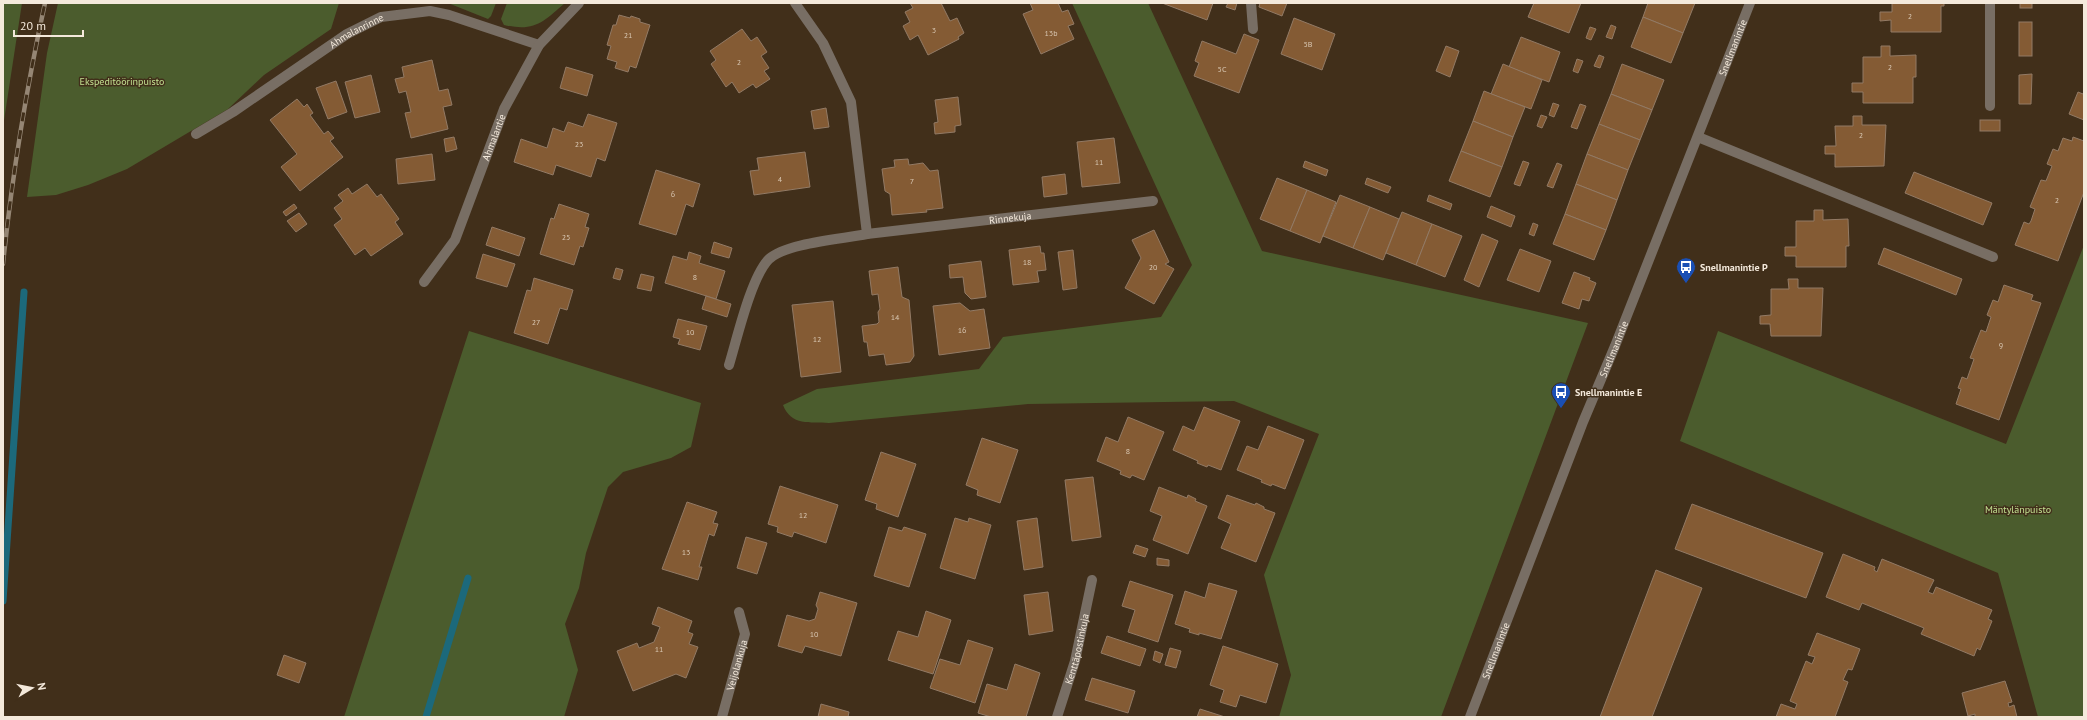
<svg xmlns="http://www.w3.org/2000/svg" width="2087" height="720" viewBox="0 0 2087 720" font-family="'PT Sans',sans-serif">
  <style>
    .green { fill: #4b5c2d }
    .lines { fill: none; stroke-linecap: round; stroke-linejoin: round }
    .stream { stroke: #1c697b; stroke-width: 7 }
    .building { fill: #845b34; stroke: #927a65 }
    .minor { stroke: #786e64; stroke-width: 10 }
    .rail-casing { stroke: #958674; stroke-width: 4.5 }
    .rail { stroke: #412f1a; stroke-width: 3; stroke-dasharray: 9; stroke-linecap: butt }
    .labels { text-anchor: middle; stroke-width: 3; stroke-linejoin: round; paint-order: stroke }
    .number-label { font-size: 8px; fill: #d8c6b1 }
    .street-label { font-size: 10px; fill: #f4e9db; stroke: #412f1a }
    .park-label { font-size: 10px; fill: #c3e092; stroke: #412f1a }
    .poi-label { font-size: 10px; font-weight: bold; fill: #f4e9db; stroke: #412f1a; text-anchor: start }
  </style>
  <rect width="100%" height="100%" fill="#412f1a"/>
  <g class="green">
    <polygon points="3,3 22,3 3,127"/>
    <polygon points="58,3 339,3 331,29 264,75 228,109 127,169 88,185 56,195 27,197 47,53"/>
    <polygon points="448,3 496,3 491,16 488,19"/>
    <path d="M 507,3 L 565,3 C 543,22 535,32 504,25 L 501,19 Z"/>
    <path d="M 1072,3 L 1148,3 L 1262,251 L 1588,323 L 1441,717 L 1279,717 L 1291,675 L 1264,575 L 1319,434 L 1234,401 L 1028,404 L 829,423 C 810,422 791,426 783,405 L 817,389 L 979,369 L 1003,337 L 1161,317 L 1192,265 Z"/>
    <polygon points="2084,245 2084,717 2038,717 1998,573 1680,441 1718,331 2006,444"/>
    <polygon points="469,331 701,403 691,447 671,458 623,472 608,487 586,553 579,588 565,624 578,670 564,717 344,717"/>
  </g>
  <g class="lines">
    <g class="stream">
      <polyline points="3,601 24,292"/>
      <polyline points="426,717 468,578"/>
    </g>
  </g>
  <g class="building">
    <polygon points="910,3 941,3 950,21 957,18 964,33 958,37 959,39 928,55 918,35 910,40 903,26 910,22 905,12 913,8"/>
    <polygon points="1030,3 1058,3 1062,12 1068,10 1074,24 1068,26 1074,39 1041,54 1023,14 1033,10"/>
    <polygon points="1162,3 1213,3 1207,20"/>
    <polygon points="1228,3 1237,3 1235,10 1226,7"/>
    <polygon points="1260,3 1287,3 1282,16 1259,7"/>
    <polygon points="1534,3 1581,3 1569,33 1528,17"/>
    <polygon points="1648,3 1695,3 1683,33 1643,17"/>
    <polygon points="1892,3 1944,3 1944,6 1941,6 1941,32 1891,32 1891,20 1880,21 1880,12 1892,12"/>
    <rect x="2020" y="3" width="12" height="5"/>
    <polygon points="619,15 630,18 631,16 640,19 640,22 650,25 636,68 630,66 628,72 615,68 617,62 607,59 611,46 607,45 613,25 616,25"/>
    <polygon points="1643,17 1683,33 1671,63 1631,47"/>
    <polygon points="1294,18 1335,34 1322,70 1281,54"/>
    <rect x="2019" y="22" width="13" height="34"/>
    <polygon points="1611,25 1616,27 1612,39 1606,37"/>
    <polygon points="1590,27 1596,29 1591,40 1586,38"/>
    <polygon points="742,29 751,41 757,37 767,52 761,56 769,68 764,71 770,79 756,88 753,84 739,93 732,82 726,87 711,64 716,60 710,51"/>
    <polygon points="1244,34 1259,40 1239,93 1194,76 1199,63 1195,61 1202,41 1236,54"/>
    <polygon points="1521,37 1560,52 1549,82 1509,67"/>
    <polygon points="1446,46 1459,51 1450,77 1436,71"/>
    <polygon points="1881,46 1890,46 1890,56 1916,55 1916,77 1913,77 1913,103 1863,103 1863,92 1852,92 1852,83 1863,83 1863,57 1881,57"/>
    <polygon points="1599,55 1604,57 1600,68 1594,66"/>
    <polygon points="1577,59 1583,61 1578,73 1573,71"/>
    <polygon points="432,60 439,91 448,89 452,105 443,107 448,129 411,138 405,113 411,112 406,91 399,93 395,79 404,77 402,67"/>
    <polygon points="1503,64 1542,80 1531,109 1491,94"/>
    <polygon points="1622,64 1664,80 1652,110 1611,94"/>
    <polygon points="566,67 593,75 587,96 560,88"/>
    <polygon points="2032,74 2031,104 2019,104 2019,75"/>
    <polygon points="371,75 380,112 355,118 345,82"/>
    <polygon points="336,81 347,112 328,119 316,88"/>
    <polygon points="1484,91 1525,107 1513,137 1473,121"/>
    <polygon points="2084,91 2084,120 2069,114 2078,92 2083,94"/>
    <polygon points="1611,94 1652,110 1640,140 1599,124"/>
    <polygon points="958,97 961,125 955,126 955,132 935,134 934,123 938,122 935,100"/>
    <polygon points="297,99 304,107 307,104 313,113 310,115 324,134 328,131 334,138 330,141 343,157 300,191 281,167 297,154 270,120"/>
    <polygon points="1553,103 1559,105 1554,117 1549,115"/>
    <polygon points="1580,104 1586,106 1577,129 1571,127"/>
    <polygon points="826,108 829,127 814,129 811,111"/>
    <polygon points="588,114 617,123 605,161 597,158 591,177 556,165 553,175 514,162 521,139 547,148 553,128 564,132 568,122 583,127"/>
    <polygon points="1541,115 1547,117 1542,128 1537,126"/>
    <polygon points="1853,116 1862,116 1862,125 1886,125 1884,166 1835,167 1835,154 1825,154 1825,146 1836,146 1835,126 1853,126"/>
    <rect x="1980" y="120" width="20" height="11"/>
    <polygon points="1473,121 1513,137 1502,167 1461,151"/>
    <polygon points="1599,124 1640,140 1628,170 1587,154"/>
    <polygon points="454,137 457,149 446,152 444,139"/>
    <polygon points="2073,137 2084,141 2084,192 2058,261 2015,245 2024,222 2029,224 2031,221 2035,209 2030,207 2041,180 2046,181 2052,166 2047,164 2053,149 2058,151 2063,138 2072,141"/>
    <polygon points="1114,138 1120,183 1082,187 1077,142"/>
    <polygon points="1461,151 1502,167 1490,197 1449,181"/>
    <polygon points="805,152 810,187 754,195 750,171 759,170 757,158"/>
    <polygon points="432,154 435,180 398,184 396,159"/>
    <polygon points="1587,154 1628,170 1617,200 1576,184"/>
    <polygon points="908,159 909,165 923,163 930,171 938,170 943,208 926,210 927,212 892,215 890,194 885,191 882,169 895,167 894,160"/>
    <polygon points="1305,161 1328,170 1326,176 1303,167"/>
    <polygon points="1523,161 1529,163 1520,186 1514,184"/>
    <polygon points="1557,163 1562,165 1553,188 1547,186"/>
    <polygon points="656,170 700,184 693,207 686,204 676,235 639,224"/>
    <polygon points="1914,172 1992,203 1983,225 1905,193"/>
    <polygon points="1065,174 1067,194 1044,197 1042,177"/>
    <polygon points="1277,178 1307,190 1290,231 1260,219"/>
    <polygon points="1367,178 1391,187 1388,193 1365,184"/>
    <polygon points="367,184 377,197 381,194 399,219 395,222 403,234 371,256 365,248 355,255 334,225 342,219 334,208 343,201 338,195 348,188 352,194"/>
    <polygon points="1576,184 1617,200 1606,230 1565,214"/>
    <polygon points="1307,190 1336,202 1320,243 1290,231"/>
    <polygon points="1340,195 1370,207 1353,248 1323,236"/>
    <polygon points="1429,195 1452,204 1450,210 1427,201"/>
    <polygon points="294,204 297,208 286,216 283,212"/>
    <polygon points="559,204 589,214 585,227 589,228 583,247 580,246 574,265 540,254 551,218 554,219"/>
    <polygon points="1491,206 1515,216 1511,227 1487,217"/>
    <polygon points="1370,207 1399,219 1383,260 1353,248"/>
    <polygon points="1814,210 1823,210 1823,220 1848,219 1849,246 1846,246 1846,267 1796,267 1796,256 1785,256 1785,247 1796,247 1796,221 1814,221"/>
    <polygon points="1402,212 1432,224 1416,265 1386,253"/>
    <polygon points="299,213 307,224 296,232 287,221"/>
    <polygon points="1565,214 1606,230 1594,260 1553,244"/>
    <polygon points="1533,223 1538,225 1534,236 1529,234"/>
    <polygon points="1432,224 1462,236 1445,277 1416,265"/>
    <polygon points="492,227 525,238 519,256 486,245"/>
    <polygon points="1154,230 1169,262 1165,264 1174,269 1154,304 1125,288 1141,258 1132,240"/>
    <polygon points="1482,234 1498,241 1479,287 1464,280"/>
    <polygon points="714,242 732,248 729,258 711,253"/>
    <polygon points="1040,246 1041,253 1044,253 1046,270 1037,271 1039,282 1013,285 1009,250"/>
    <polygon points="1884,248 1962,279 1956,295 1878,264"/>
    <polygon points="1520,249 1551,261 1539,292 1507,280"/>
    <polygon points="1073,250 1077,288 1063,290 1058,252"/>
    <polygon points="689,252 701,256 699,263 725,271 716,299 665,283 673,256 687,260"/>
    <polygon points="483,254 515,264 507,287 476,278"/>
    <polygon points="981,261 986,297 971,299 965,293 963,277 950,278 949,265"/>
    <polygon points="898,267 902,297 909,300 914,356 910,362 886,365 884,354 869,356 867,342 864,342 862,326 877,324 879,322 878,312 880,309 878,294 872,295 869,271"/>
    <polygon points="616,268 623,270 620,280 613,278"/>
    <polygon points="1574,272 1590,278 1589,280 1596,283 1589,301 1582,299 1579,309 1562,303"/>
    <polygon points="641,274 654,277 651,291 637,288"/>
    <polygon points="534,278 573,290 567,310 560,308 548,344 514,333 527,290 531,291"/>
    <polygon points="1788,279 1798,279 1798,288 1823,288 1821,336 1771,336 1770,324 1760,324 1760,316 1771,315 1771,289 1789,289"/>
    <polygon points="2004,285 2033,295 2031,300 2041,303 1999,420 1956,404 1961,389 1958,388 1962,377 1967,379 1974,359 1970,358 1981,330 1986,332 1991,317 1987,315 1993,300 1998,302"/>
    <polygon points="706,296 731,304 727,317 702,309"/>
    <polygon points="833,301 841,372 801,377 792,305"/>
    <polygon points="960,303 970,311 984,309 990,348 939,355 933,306"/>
    <polygon points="678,319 707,326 700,350 678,344 680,339 673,337"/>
    <polygon points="1204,407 1240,421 1221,470 1208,465 1207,467 1197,463 1198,461 1173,450 1183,426 1194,431"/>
    <polygon points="1128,417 1164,432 1144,480 1132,475 1130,478 1120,474 1121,471 1097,461 1106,437 1118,442"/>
    <polygon points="1268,426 1304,440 1285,489 1272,484 1271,486 1261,482 1262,480 1237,470 1247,446 1258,450"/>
    <polygon points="982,438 1018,450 1000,503 977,495 978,490 966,485"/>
    <polygon points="881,452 916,464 898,517 876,509 877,504 865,500"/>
    <polygon points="1093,477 1101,537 1072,541 1065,480"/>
    <polygon points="780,486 838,505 826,543 794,532 792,537 777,532 778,527 768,524"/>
    <polygon points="1159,487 1187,498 1188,495 1196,499 1195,501 1207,506 1188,554 1153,540 1162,516 1150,511"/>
    <polygon points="1227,495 1255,505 1256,503 1264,507 1264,509 1275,513 1256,562 1221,548 1231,524 1218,518"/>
    <polygon points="687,502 717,512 713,523 718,524 714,536 709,534 699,567 702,567 698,580 662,569"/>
    <polygon points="1692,504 1823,553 1806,598 1675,549"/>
    <polygon points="955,518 968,522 969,518 991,525 975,579 940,568"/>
    <polygon points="1037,518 1043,567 1024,570 1017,521"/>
    <polygon points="889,527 902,531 904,527 926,534 909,587 874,576"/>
    <polygon points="746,537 767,543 757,574 737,568"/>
    <polygon points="1136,545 1148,549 1145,557 1133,553"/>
    <polygon points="1843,554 1875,567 1874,570 1877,572 1882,559 1934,580 1928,592 1933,594 1936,587 1992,610 1988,619 1992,621 1980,650 1977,648 1974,656 1921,634 1924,628 1862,603 1859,610 1826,597"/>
    <polygon points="1157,558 1169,560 1169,566 1157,565"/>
    <polygon points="1656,570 1702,588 1652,717 1600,717"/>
    <polygon points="1130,581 1173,595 1158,642 1128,632 1135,610 1122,606"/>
    <polygon points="1209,583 1237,591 1221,639 1199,633 1199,635 1189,632 1190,629 1175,624 1185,591 1205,598"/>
    <polygon points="820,592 857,603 841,656 805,646 802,653 778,646 787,615 809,621 815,619 818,609 816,605"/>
    <polygon points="1048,592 1053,631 1029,635 1024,595"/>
    <polygon points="658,607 692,621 688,632 693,634 689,644 698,647 686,678 676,674 633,691 617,651 637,643 639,648 654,642 660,627 652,624"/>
    <polygon points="926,611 951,620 933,674 888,660 898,631 918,637"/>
    <polygon points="1817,633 1860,649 1852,670 1848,669 1843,680 1848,682 1835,717 1776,717 1781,704 1795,709 1797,704 1790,701 1806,661 1812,664 1815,657 1808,655"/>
    <polygon points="1107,636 1146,649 1140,666 1101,653"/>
    <polygon points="968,640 993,648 975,703 930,688 940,659 960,665"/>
    <polygon points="1223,646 1278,664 1266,703 1240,695 1236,707 1220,702 1224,690 1210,685"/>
    <polygon points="1170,648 1181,651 1176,668 1165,665"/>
    <polygon points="1155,651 1163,654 1160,663 1153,660"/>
    <polygon points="284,655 306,663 299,683 277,675"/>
    <polygon points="1015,664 1040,673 1026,717 991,717 978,713 987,684 1007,690"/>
    <polygon points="1092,678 1135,691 1128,713 1085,700"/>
    <polygon points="2005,681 2012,702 2008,703 2009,707 2014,705 2017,717 1975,717 1975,714 1968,716 1962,693"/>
    <polygon points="821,704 849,712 848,717 818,717"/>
    <polygon points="1200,709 1225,717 1197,717"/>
  </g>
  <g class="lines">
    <g class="minor">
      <polyline points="1251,3 1253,29"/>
      <polyline points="1990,106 1990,3"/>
      <path id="s1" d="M 196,134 L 233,112 L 347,34 L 381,17 L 430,11 L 449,15 L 539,45"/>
      <polyline points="1698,137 1993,257"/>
      <path id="s2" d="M 867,234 L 1153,201"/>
      <path id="s3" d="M 424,282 L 455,240 L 504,109 L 539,45 L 579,3"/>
      <path d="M 729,365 C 737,339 751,277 769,259 C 786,243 843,239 867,234 L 851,102 L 823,43 L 795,3"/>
      <path id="s4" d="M 722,717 L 745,634 L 739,612"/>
      <path id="s5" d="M 1057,717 L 1075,661 L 1092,580"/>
      <path id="s6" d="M 1470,717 L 1583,422 L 1615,346 L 1750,3"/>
    </g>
    <defs>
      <path id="rail" d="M 3,264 C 12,176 26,90 45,3"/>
    </defs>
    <use href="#rail" class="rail-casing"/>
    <use href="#rail" class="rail"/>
  </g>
  <defs>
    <symbol id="bus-pin" viewBox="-11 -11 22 30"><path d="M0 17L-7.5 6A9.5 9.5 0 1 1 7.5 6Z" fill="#1a4fb4" stroke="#412f1a"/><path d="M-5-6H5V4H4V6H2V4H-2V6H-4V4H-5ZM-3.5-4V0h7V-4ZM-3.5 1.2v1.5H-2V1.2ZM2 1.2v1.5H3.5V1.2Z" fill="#fff"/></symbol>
  </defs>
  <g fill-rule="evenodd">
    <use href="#bus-pin" x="1675" y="256" width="22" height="30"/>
    <use href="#bus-pin" x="1550" y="381" width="22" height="30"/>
  </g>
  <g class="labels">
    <g class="number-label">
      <text x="1910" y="19">2</text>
      <text x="934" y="33">3</text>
      <text x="1051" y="36">13b</text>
      <text x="628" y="38">21</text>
      <text x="1308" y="47">5B</text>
      <text x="739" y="65">2</text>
      <text x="1890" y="70">2</text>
      <text x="1222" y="72">5C</text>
      <text x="1861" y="138">2</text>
      <text x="579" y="147">23</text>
      <text x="1099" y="165">11</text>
      <text x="780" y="182">4</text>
      <text x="912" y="184">7</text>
      <text x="673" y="197">6</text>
      <text x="2057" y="203">2</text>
      <text x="566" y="240">25</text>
      <text x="1027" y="265">18</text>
      <text x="1153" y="270">20</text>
      <text x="695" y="280">8</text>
      <text x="895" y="320">14</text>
      <text x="536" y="325">27</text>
      <text x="962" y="333">16</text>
      <text x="690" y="335">10</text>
      <text x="817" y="342">12</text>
      <text x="2001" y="348">9</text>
      <text x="1128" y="454">8</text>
      <text x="803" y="518">12</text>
      <text x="686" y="555">13</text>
      <text x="814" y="637">10</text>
      <text x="659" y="652">11</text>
    </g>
    <g class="street-label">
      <text dy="4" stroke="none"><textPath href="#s1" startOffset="191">Ahmalanrinne</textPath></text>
      <text dy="4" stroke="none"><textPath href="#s6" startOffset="719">Snellmanintie</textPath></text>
      <text dy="4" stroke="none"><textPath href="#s3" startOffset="162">Ahmalantie</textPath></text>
      <text dy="4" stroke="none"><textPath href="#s2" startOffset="144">Rinnekuja</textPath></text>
      <text dy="4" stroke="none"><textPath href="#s6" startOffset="395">Snellmanintie</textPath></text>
      <text dy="4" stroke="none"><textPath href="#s5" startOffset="71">Kenttäpostinkuja</textPath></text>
      <text dy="4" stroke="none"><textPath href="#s6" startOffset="71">Snellmanintie</textPath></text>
      <text dy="4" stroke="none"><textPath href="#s4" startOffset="54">Veijolankuja</textPath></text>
    </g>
    <g class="park-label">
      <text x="122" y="85">Ekspeditöörinpuisto</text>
      <text x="2018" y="513">Mäntylänpuisto</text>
    </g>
    <g class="poi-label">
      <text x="1700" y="271">Snellmanintie P</text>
      <text x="1575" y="396">Snellmanintie E</text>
    </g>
  </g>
  <rect width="2087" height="720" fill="none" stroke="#f4e9db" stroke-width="8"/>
  <g transform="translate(32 688) rotate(80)" stroke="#412f1a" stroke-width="3" paint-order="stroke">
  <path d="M0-3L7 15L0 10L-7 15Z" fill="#f4e9db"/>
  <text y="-6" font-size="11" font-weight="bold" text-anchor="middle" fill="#f4e9db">N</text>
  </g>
  <path d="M14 30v6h69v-6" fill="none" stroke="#f4e9db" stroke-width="2"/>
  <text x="20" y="30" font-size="12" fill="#f4e9db" stroke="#412f1a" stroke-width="3" paint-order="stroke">20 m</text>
</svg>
